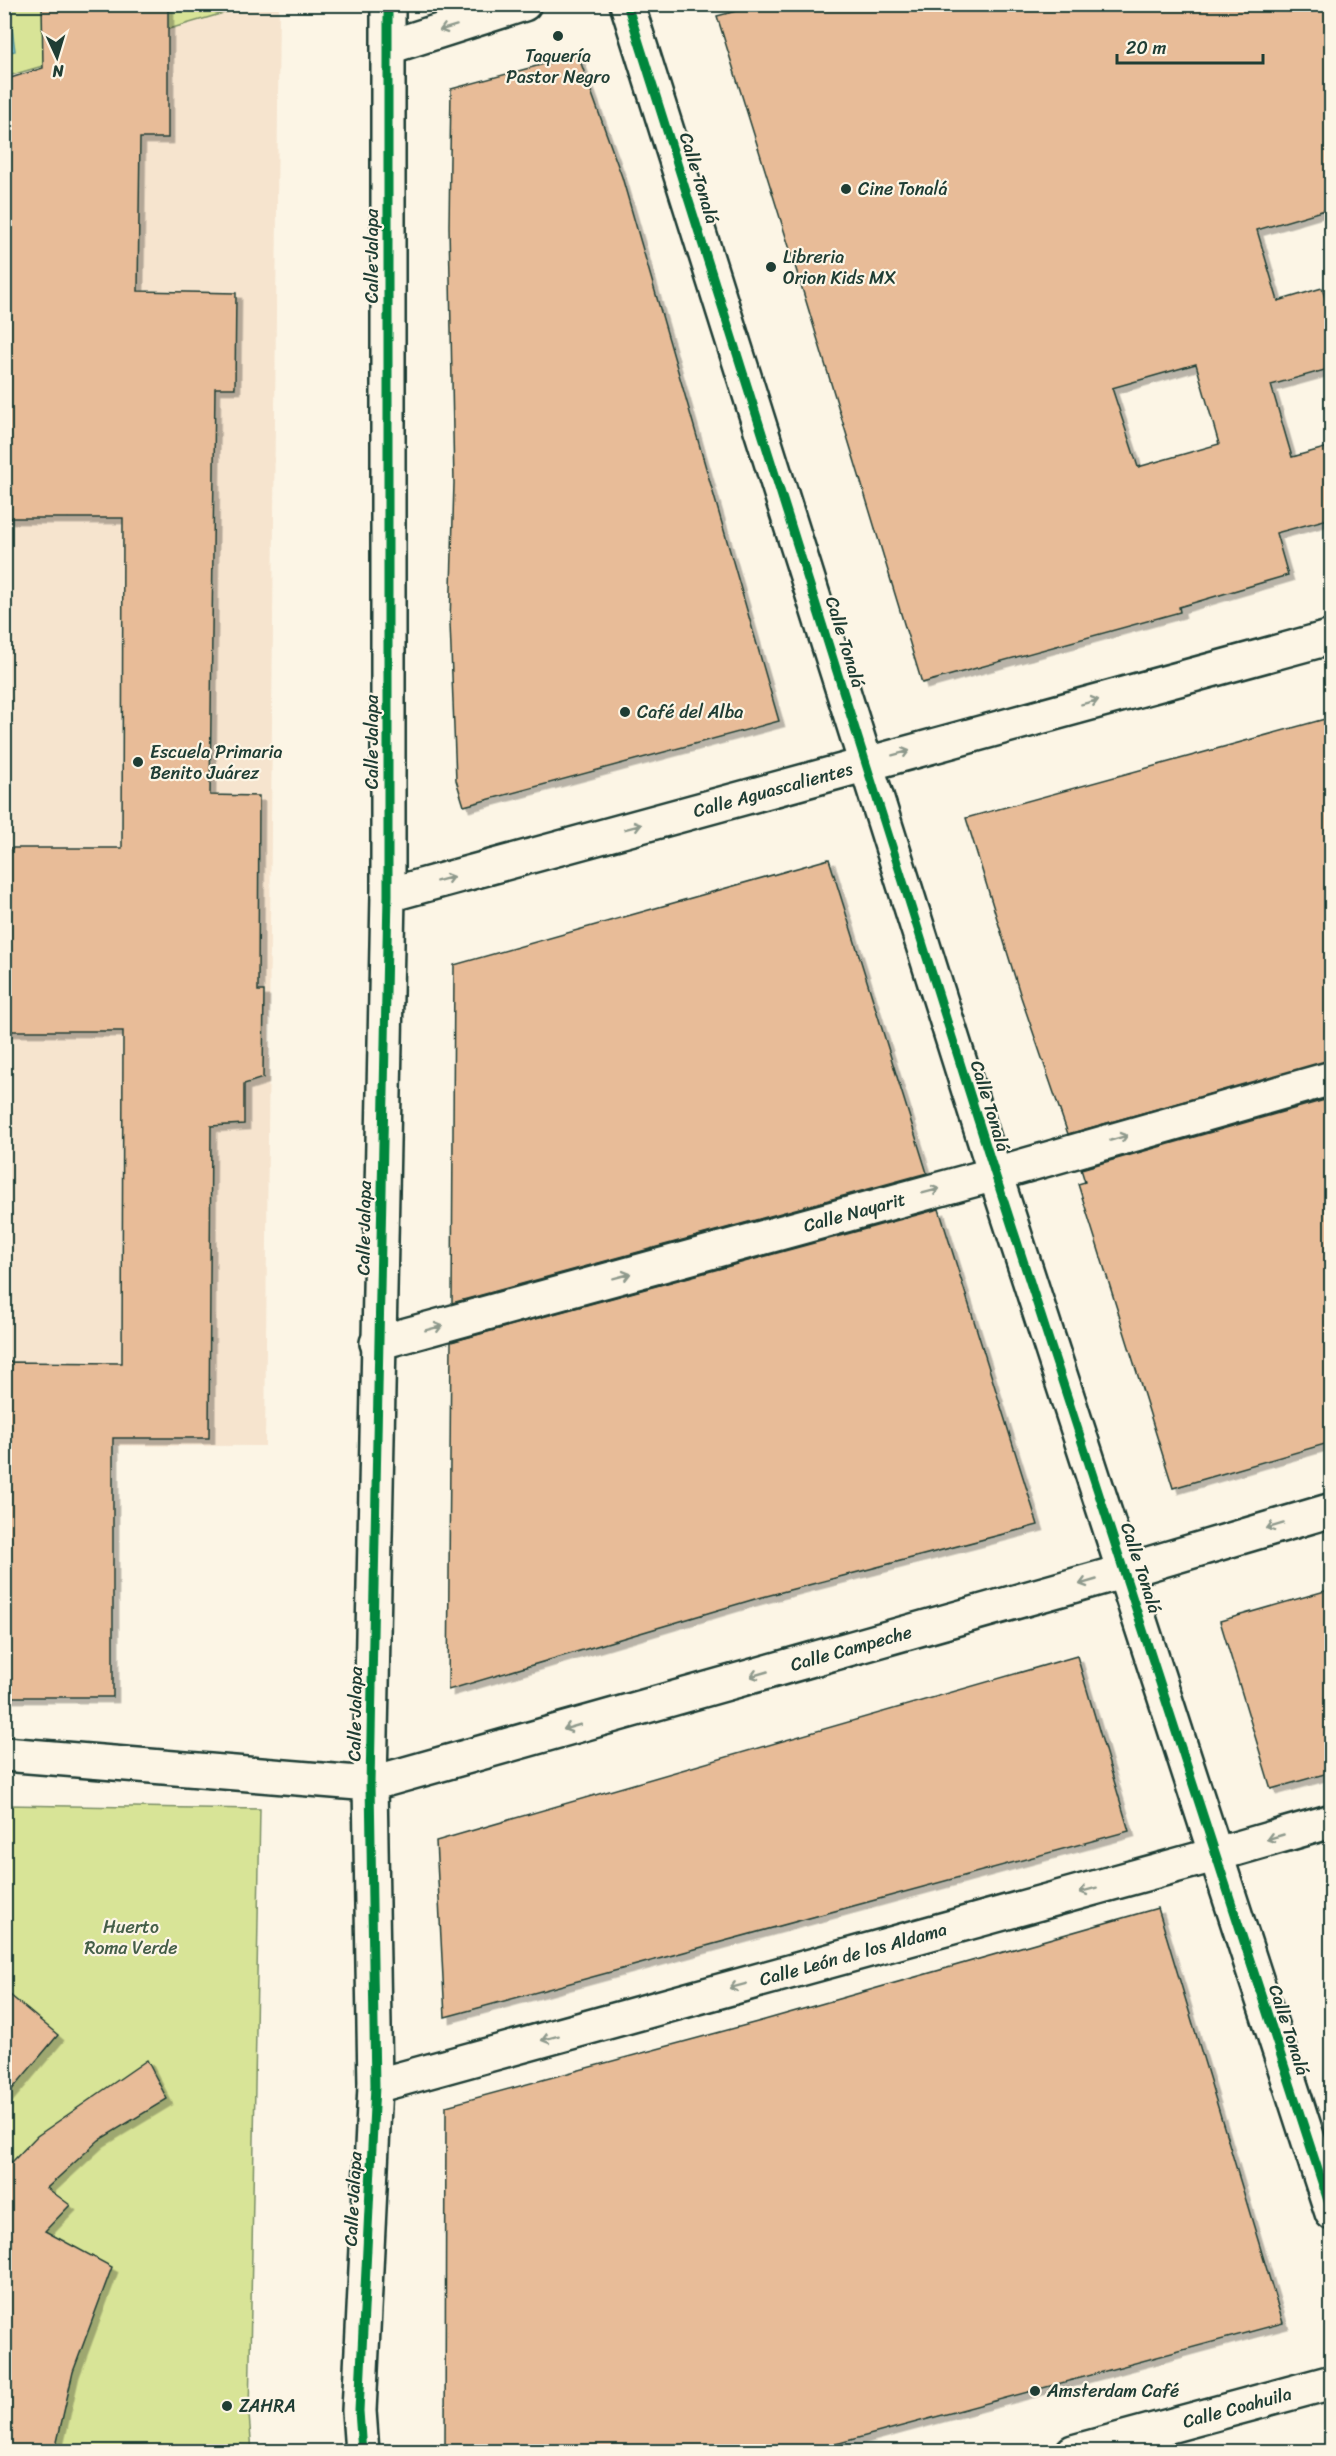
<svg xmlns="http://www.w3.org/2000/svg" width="1336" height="2456" viewBox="0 0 1336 2456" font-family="Sriracha,sans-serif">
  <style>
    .built { fill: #f6e4ce }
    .green { fill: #d8e497; stroke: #7c9066; stroke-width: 1.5 }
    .water { fill: #85d4e1; stroke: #5c989c; stroke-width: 1.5 }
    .building { fill: #e8bc98; stroke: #1f3d34; stroke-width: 1.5; fill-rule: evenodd; filter: url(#shadow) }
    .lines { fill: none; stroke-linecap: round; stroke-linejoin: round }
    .minor-casing { stroke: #1f3d34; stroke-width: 38 }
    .minor { stroke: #fcf5e5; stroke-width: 33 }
    .cycleway-casing { stroke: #fcf5e5; stroke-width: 13 }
    .cycleway { stroke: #00873e; stroke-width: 9 }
    .oneway { stroke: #8e998c }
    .poi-dot { fill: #1f3d34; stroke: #fcf5e5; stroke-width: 2 }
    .labels { text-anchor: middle; stroke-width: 4.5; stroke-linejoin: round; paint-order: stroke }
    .poi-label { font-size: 18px; fill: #1f3d34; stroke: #fcf5e5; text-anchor: start }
    .street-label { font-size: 18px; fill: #1f3d34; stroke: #fcf5e5 }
    .park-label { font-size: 18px; fill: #445e48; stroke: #fcf5e5 }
  </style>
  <defs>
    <filter id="shadow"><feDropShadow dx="5.5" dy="5.5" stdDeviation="0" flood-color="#0004"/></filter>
  </defs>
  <rect width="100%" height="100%" fill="#fcf5e5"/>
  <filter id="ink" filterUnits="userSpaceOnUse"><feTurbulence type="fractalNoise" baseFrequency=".0167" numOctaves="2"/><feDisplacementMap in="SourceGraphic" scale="12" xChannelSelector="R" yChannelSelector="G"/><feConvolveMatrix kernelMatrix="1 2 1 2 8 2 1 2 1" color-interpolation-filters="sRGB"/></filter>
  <g filter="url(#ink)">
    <polygon class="built" points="252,5 279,5 265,1446 5,1445 5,78"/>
    <g class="green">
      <polygon points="5,5 251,5 5,77"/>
      <polygon points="5,1805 260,1809 249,2415 252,2451 5,2452"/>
    </g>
    <polygon class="water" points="4,5 9,5 15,51 5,53"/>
    <g class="building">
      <polygon points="42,4 168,4 168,138 140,138 138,291 236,293 235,388 215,388 210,795 259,796 258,991 264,991 263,1078 244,1084 244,1124 211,1126 209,1438 113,1438 113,1697 4,1697 4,1362 122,1363 123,1031 4,1031 4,848 122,848 123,518 4,518 8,140 4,141 4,80 43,68"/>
      <path d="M 763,4 L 1332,4 L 1332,208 L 1257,230 L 1278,301 L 1322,288 L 1332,322 L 1332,368 L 1271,385 L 1292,457 L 1332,446 L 1332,518 L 1276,533 L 1288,575 L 1179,607 L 1180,612 L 922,683 L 806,301 L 717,16 ZM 1196,364 L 1219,444 L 1138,467 L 1112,388 Z"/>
      <polygon points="578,55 622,177 779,721 464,806 456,780 450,623 454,483 449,226 451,89"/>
      <polygon points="1332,717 1332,1060 1068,1134 1021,997 966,818"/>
      <polygon points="829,859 927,1173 452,1303 454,965"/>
      <polygon points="1332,1098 1332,1442 1173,1488 1078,1184 1085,1182 1081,1169"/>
      <polygon points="939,1209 1038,1525 755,1599 448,1690 451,1342"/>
      <polygon points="1332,1589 1332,1772 1271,1789 1220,1621"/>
      <polygon points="1077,1656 1129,1831 445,2017 436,1841"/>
      <polygon points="1158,1908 1283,2323 810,2451 445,2451 446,2106 761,2021"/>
      <polygon points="4,1990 58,2035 4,2099"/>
      <polygon points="147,2060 167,2099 99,2140 47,2188 70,2205 45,2231 112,2267 73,2372 55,2451 4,2451 4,2156 12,2162 37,2136"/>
    </g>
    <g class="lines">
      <defs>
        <g id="minor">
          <polyline points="627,4 995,1174 1332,2213"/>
          <polyline points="389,47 524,4"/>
          <path id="s1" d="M 388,895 L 1332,637"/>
          <path id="s2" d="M 377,1343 L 995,1174 L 1332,1078"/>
          <path id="s3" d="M 4,1754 L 370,1784 L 1125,1571 L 1332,1510"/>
          <path id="s4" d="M 375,2086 L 1214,1855 L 1332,1821"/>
          <polyline points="362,2452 359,2411 375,2086 370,1784 388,895 388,4"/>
          <path id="s5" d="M 1073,2452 L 1332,2382"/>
        </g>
      </defs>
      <use href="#minor" class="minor-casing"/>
      <use href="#minor" class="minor"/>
      <defs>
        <g id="cycleway">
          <polyline points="627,4 995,1174 1332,2213"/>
          <polyline points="362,2452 359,2411 375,2086 370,1784 388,895 388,4"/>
        </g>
      </defs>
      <use href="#cycleway" class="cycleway-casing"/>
      <use href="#cycleway" class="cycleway"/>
    </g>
    <defs><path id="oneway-shaft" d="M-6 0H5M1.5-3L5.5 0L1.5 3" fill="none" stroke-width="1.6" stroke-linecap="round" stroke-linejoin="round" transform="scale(1.5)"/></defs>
    <g class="oneway">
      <use href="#oneway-shaft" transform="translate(448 28) rotate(163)"/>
      <use href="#oneway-shaft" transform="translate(1090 702) rotate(-15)"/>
      <use href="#oneway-shaft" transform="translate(901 753) rotate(-15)"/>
      <use href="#oneway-shaft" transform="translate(633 827) rotate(-15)"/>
      <use href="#oneway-shaft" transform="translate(445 879) rotate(-15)"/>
      <use href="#oneway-shaft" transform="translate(1119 1138) rotate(-16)"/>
      <use href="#oneway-shaft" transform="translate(931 1191) rotate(-15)"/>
      <use href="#oneway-shaft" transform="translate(622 1276) rotate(-15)"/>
      <use href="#oneway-shaft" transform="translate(434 1328) rotate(-15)"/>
      <use href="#oneway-shaft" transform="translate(1275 1526) rotate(163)"/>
      <use href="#oneway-shaft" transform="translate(1088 1582) rotate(164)"/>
      <use href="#oneway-shaft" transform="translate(759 1674) rotate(164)"/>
      <use href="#oneway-shaft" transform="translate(572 1727) rotate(164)"/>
      <use href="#oneway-shaft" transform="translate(1275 1837) rotate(164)"/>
      <use href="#oneway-shaft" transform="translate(1088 1890) rotate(165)"/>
      <use href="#oneway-shaft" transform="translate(738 1986) rotate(165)"/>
      <use href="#oneway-shaft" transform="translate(550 2038) rotate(165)"/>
    </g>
  </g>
  <g class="poi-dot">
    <circle cx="558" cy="36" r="6"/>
    <circle cx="846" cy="189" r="6"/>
    <circle cx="771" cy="267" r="6"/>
    <circle cx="625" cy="712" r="6"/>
    <circle cx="138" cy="762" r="6"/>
    <circle cx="1035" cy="2391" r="6"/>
    <circle cx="227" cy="2406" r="6"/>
  </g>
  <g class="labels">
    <g class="poi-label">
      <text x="558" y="62" text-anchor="middle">Taquería<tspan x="558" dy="21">Pastor Negro</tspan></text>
      <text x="858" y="195">Cine Tonalá</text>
      <text x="783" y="263">Libreria<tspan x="783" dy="21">Orion Kids MX</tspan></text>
      <text x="637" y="718">Café del Alba</text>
      <text x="150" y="758">Escuela Primaria<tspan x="150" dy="21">Benito Juárez</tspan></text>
      <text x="1047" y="2397">Amsterdam Café</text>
      <text x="239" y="2412">ZAHRA</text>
    </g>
    <g class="street-label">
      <text transform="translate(699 178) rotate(73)" y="6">Calle Tonalá</text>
      <text transform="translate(372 256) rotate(-90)" y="6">Calle Jalapa</text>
      <text transform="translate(845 642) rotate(73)" y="6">Calle Tonalá</text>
      <text transform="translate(372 742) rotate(-90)" y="6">Calle Jalapa</text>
      <text dy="6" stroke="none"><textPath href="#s1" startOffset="399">Calle Aguascalientes</textPath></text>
      <text transform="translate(990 1106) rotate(73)" y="6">Calle Tonalá</text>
      <text dy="6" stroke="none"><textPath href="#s2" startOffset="495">Calle Nayarit</textPath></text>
      <text transform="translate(364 1228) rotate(-89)" y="6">Calle Jalapa</text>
      <text transform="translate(1141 1568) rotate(72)" y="6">Calle Tonalá</text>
      <text dy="6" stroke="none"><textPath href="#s3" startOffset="867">Calle Campeche</textPath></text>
      <text transform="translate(355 1714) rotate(-89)" y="6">Calle Jalapa</text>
      <text dy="6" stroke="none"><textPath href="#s4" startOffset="496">Calle León de los Aldama</textPath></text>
      <text transform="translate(1289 2030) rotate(72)" y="6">Calle Tonalá</text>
      <text transform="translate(353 2199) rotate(-87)" y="6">Calle Jalapa</text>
      <text dy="6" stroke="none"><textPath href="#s5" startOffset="170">Calle Coahuila</textPath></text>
    </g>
    <g class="park-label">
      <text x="131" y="1933">Huerto<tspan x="131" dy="21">Roma Verde</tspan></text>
    </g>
  </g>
  <rect width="1336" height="2456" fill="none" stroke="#fcf5e5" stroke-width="24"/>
  <rect x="12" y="12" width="1312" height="2432" fill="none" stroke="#1f3d34" stroke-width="2" filter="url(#ink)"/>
  <g transform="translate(57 57) rotate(176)" stroke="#fcf5e5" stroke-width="4.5" paint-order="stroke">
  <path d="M0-4.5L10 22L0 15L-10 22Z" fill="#1f3d34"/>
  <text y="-9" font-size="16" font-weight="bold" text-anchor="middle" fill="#1f3d34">N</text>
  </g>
  <path d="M1117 54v9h146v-9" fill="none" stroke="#1f3d34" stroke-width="3"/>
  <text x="1126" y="54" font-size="18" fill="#1f3d34" stroke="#fcf5e5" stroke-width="4.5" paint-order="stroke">20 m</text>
</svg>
